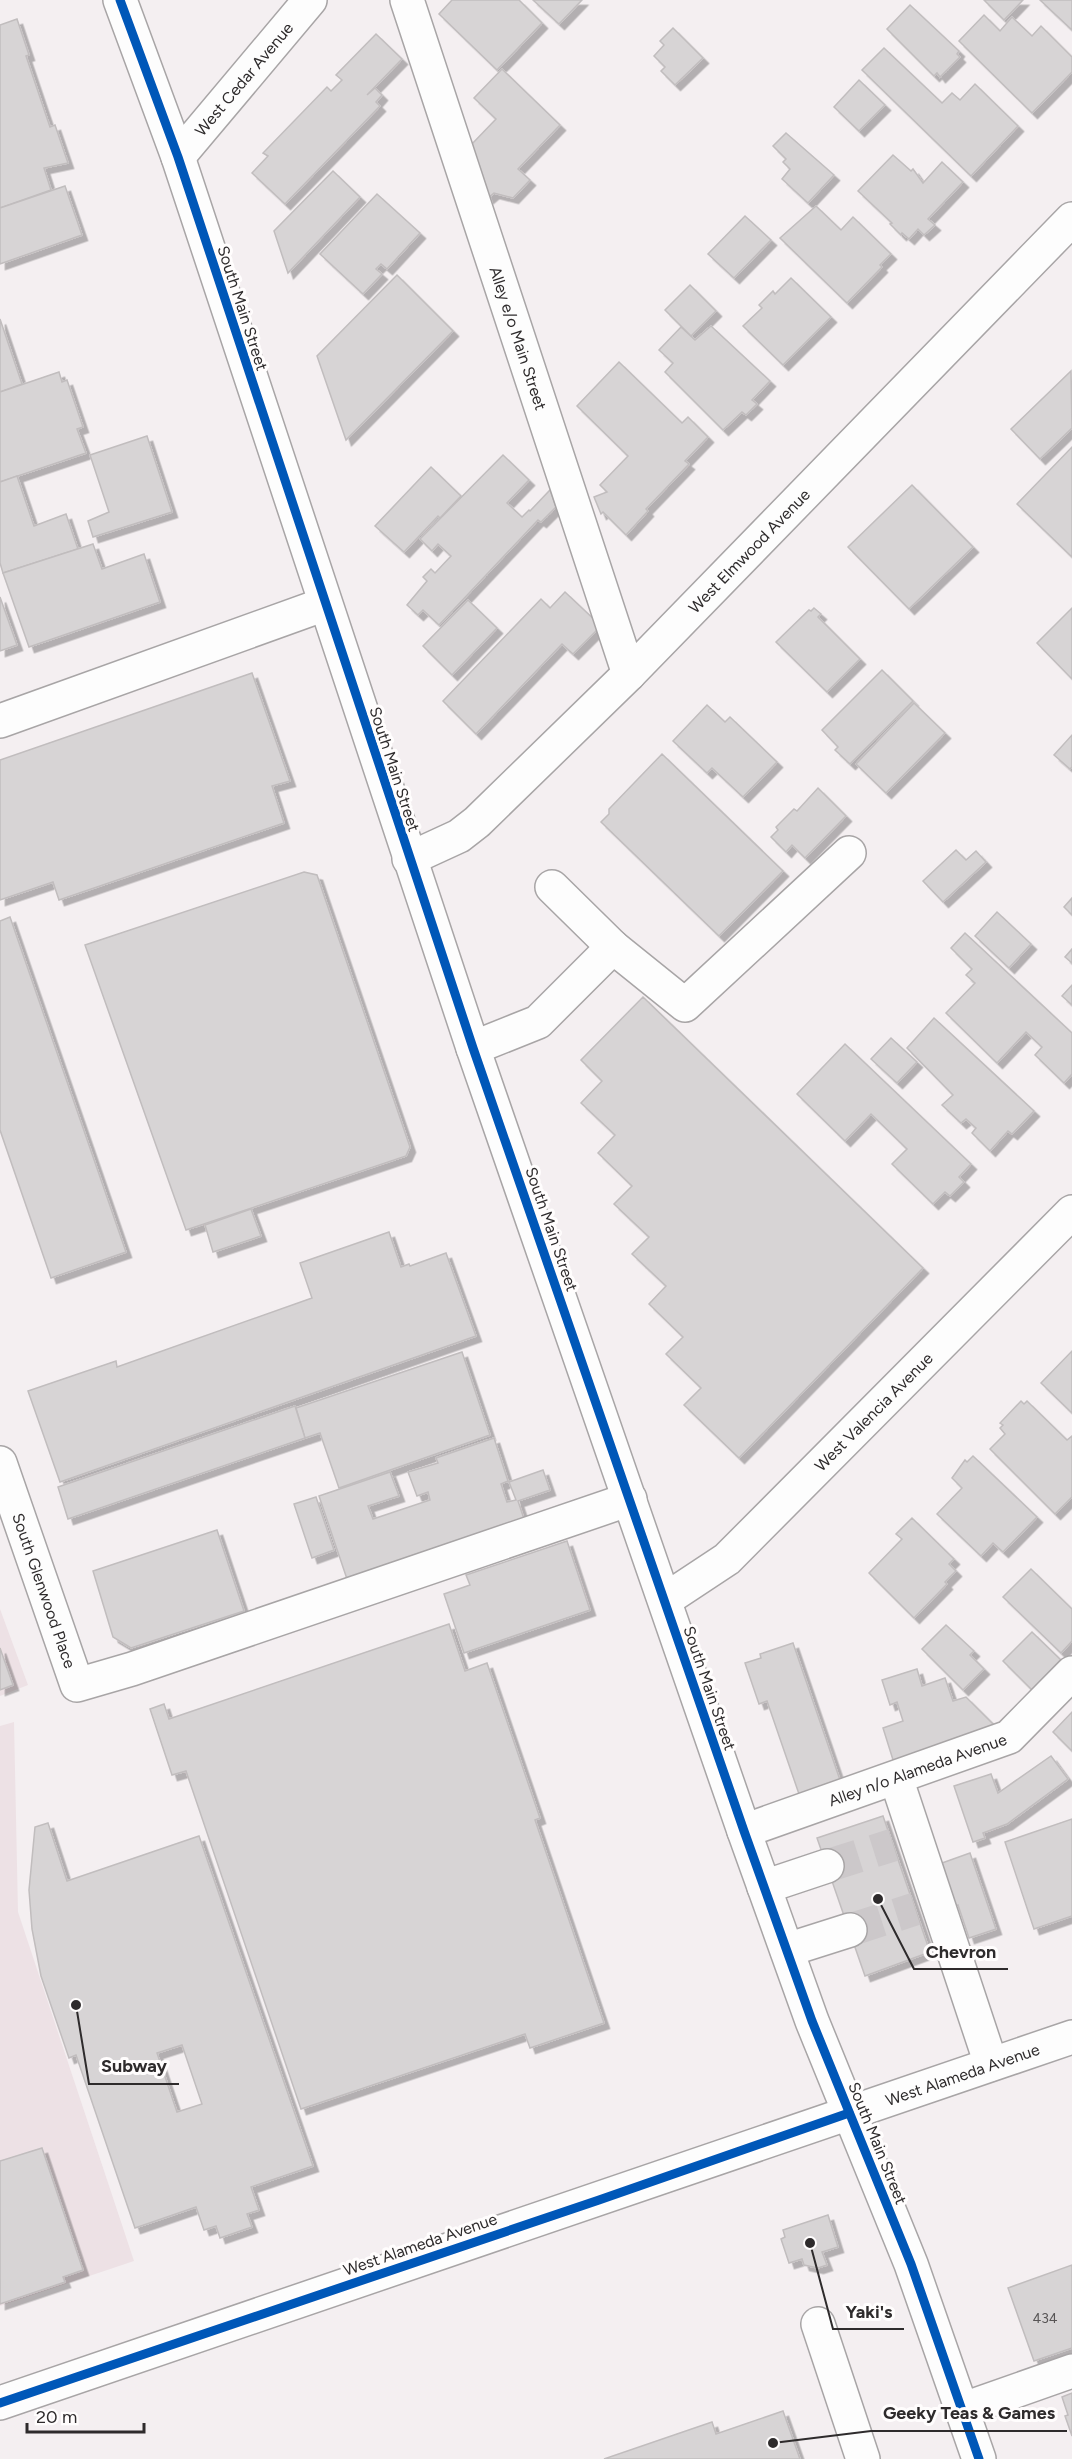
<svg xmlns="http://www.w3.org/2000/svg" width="1072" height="2459" viewBox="0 0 1072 2459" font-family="Figtree,sans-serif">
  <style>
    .built { fill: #ede1e5 }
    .building { fill: #d7d4d5; stroke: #c1bdbe; stroke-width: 1.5; fill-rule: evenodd; filter: url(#shadow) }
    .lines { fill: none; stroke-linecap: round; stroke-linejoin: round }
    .minor-tunnel { stroke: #ccc8ca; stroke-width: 33; stroke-dasharray: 33 16; stroke-linecap: butt }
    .minor-casing { stroke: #a8a5a6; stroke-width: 36 }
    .major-casing { stroke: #a8a5a6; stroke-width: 36 }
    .minor { stroke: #fdfdfd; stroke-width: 33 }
    .major { stroke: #fdfdfd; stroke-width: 33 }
    .cycleway-casing { stroke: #fffdfd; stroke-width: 13 }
    .cycleway { stroke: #0057b8; stroke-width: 9 }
    .labels { text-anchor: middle; stroke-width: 6; stroke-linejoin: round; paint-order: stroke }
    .number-label { font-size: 14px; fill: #585556 }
    .street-label { font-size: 16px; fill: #2e2b2c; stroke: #fffdfd }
    .leader { fill: none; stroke: #2e2b2c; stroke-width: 2 }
    .callout-dot { fill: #2e2b2c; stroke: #fffdfd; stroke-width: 2 }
    .callout-label { font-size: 18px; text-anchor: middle; font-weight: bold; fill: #2e2b2c; stroke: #fffdfd; stroke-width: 6; stroke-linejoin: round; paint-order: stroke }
  </style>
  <defs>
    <filter id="shadow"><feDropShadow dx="5.5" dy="5.5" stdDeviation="0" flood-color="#0004"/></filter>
  </defs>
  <rect width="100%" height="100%" fill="#f4eff1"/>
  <g class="built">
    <polygon points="0,1609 28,1685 0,1696"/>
    <polygon points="14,1722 18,1912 134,2261 0,2306 0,1726"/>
  </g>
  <g class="building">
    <polygon points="452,0 519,0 542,23 497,70 439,14"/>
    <polygon points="533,0 582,0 559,24"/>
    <polygon points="984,0 1023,0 1004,20"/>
    <polygon points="1040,0 1072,0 1072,30"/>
    <polygon points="910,5 959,51 957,54 960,57 940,77 937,73 934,76 887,29"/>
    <polygon points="984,15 1000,31 1012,17 1032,36 1041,26 1072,57 1072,72 1032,113 959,41"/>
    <polygon points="17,19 29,55 26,56 50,127 55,125 68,163 44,168 51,190 0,208 0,25"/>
    <polygon points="673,28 703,58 675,85 661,71 665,67 654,56 664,45 660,41"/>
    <polygon points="376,34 402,59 367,95 375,88 382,95 376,102 380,106 285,204 252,173 268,156 263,153 327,87 331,91 342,80 336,75"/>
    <polygon points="884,48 942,103 952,93 960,100 975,84 1018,126 971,176 862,70"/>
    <polygon points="502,69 560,125 518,169 530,180 513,198 494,193 488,198 471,145 496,119 474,98"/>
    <polygon points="859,80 885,105 859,131 834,107"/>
    <polygon points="786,133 834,175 808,203 782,179 790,169 783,162 786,159 773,146"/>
    <polygon points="893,155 911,171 913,169 923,183 942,162 963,182 928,219 935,225 924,235 918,229 909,239 902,233 901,235 890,224 892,223 858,191"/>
    <polygon points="333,171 360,197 288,273 274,231"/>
    <polygon points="65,186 82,235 0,264 0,208"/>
    <polygon points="377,194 420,233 387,269 381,264 376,269 382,274 363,294 320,254"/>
    <polygon points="816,206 841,230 853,217 891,254 880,265 882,267 847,303 780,238"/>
    <polygon points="745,216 771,240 734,278 708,254"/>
    <polygon points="397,275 453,331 346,440 317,356"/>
    <polygon points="791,278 831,317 783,365 743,326 762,308 759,305 773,291 775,294"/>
    <polygon points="690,285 716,311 691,336 665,310"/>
    <polygon points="0,319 22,384 0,392"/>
    <polygon points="711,326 770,381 752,400 757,404 746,415 742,412 723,430 665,372 673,363 659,350 681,327 695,340"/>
    <polygon points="619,362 682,423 688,417 708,437 685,461 689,464 646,509 648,511 626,535 603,512 601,514 594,497 607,492 600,485 628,456 577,406"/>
    <polygon points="1071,371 1072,428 1040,459 1011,429"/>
    <polygon points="59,372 62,382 67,380 83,427 77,429 86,453 0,482 0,392"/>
    <polygon points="147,436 172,512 93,537 88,521 109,512 90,455"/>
    <polygon points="1072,447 1072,557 1017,504"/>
    <polygon points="503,455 529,480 507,503 522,517 529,510 530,511 550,490 556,507 541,522 538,520 439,625 423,610 418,615 407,605 427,581 423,577 431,569 435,573 451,556 438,544 432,551 420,539"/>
    <polygon points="431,467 461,496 440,518 438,516 404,552 375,526"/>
    <polygon points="17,476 34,526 66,514 78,549 3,573 0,563 0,482"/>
    <polygon points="912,485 973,547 909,609 848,547"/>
    <polygon points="93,544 102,569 144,554 160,602 29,647 3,573"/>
    <polygon points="565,592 601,626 573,654 562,644 476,734 443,701 541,599 550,608"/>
    <polygon points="0,597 17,645 0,651"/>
    <polygon points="468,600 497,628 452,675 423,646"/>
    <polygon points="814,608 821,614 818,617 860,659 827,692 776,642 809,610 811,611"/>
    <polygon points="1072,608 1072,679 1037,643"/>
    <polygon points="882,670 913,701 850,764 835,750 838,747 822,730"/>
    <polygon points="252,673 290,781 272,786 284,823 59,900 53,882 0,900 0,760"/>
    <polygon points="914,703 945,733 886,793 856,764"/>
    <polygon points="707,705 725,722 730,717 777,762 743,797 712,768 707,773 673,741"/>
    <polygon points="1072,735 1072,767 1070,769 1054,755"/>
    <polygon points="662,754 783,871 719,936 601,822 609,814 609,809"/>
    <polygon points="818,788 846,816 805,858 792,845 786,852 771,837 778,830 776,827 794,809 797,811"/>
    <polygon points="956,850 966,860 976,851 986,862 943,902 923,881"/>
    <polygon points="304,872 317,875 410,1147 406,1156 186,1230 85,945"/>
    <polygon points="1072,898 1072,915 1064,907"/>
    <polygon points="997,912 1031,944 1009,968 975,936"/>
    <polygon points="10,917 126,1252 51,1278 0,1130 0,921"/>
    <polygon points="965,933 1072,1033 1072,1074 1064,1083 1035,1055 1042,1047 1026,1032 997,1063 946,1013 975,983 966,975 972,969 951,948"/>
    <polygon points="1072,949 1072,963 1065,957"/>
    <polygon points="1072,985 1072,1005 1062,996"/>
    <polygon points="643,997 923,1268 739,1458 684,1405 701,1388 666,1354 683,1337 649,1304 666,1286 632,1254 649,1237 614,1204 632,1186 598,1153 615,1135 581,1103 602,1081 581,1060"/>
    <polygon points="934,1018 1034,1111 1012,1134 1008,1131 990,1151 972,1133 976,1128 966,1119 961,1123 942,1105 953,1095 907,1048"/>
    <polygon points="891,1038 917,1062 897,1083 871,1059"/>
    <polygon points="845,1044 971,1164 959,1177 964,1182 950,1196 945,1192 933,1204 892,1164 907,1149 871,1114 845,1141 797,1094"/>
    <polygon points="251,1209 261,1236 213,1252 205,1225"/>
    <polygon points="389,1232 401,1267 409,1264 410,1266 446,1253 476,1336 60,1482 28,1391 116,1361 117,1367 312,1298 300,1263"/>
    <polygon points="1072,1351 1072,1413 1041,1383"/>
    <polygon points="462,1352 490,1435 339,1488 320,1433 305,1438 296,1408"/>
    <polygon points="1021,1401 1024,1404 1027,1401 1067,1440 1072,1436 1072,1497 1055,1514 990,1449 1005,1434 1000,1428 1003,1425 1000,1423"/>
    <polygon points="295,1406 305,1438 68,1519 58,1487"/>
    <polygon points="494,1438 508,1481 501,1484 507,1502 516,1500 509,1482 543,1470 550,1490 518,1501 524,1519 347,1579 319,1496 390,1472 399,1496 368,1506 373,1519 430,1500 428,1492 417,1496 408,1472 438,1463 436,1458"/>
    <polygon points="973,1456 1037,1517 1003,1552 993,1543 981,1556 937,1514 962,1488 952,1478 965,1460 967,1462"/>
    <polygon points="316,1497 334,1550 312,1558 294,1504"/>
    <polygon points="912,1518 954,1559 949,1564 956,1571 945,1582 947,1584 914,1618 869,1573 902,1539 896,1534"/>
    <polygon points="217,1530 244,1611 131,1648 113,1637 93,1571"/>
    <polygon points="567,1541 590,1610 464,1653 444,1594 470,1585 466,1575"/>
    <polygon points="1031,1569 1072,1609 1072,1641 1061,1653 1003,1597"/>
    <polygon points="449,1624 465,1671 487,1663 540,1818 535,1820 604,2023 530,2048 525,2034 301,2109 186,1771 172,1775 150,1709 164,1704 169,1719"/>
    <polygon points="946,1625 974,1651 970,1655 984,1669 963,1690 922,1649"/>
    <polygon points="1032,1632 1064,1663 1035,1693 1003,1661"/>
    <polygon points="793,1643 840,1780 799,1794 767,1701 759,1704 745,1663 761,1658 760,1654"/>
    <polygon points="0,1648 13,1685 0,1690"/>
    <polygon points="917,1669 922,1686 945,1678 953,1701 966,1697 997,1728 894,1763 883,1728 903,1721 897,1702 890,1705 882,1680"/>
    <polygon points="1072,1712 1072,1751 1053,1732"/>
    <polygon points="1051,1756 1068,1779 1007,1824 983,1833 985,1838 973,1842 954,1786 991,1774 998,1793"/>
    <polygon points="883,1816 930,1952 865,1976 817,1838"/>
    <polygon points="1072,1819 1072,1916 1034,1929 1005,1842"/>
    <path d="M 48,1823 L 67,1881 L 199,1836 L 313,2166 L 251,2187 L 259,2210 L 247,2214 L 252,2227 L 220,2238 L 216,2226 L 204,2230 L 196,2207 L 135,2228 L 76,2055 L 69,2058 L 41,1976 L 32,1929 L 29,1890 L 35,1827 ZM 182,2045 L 202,2104 L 177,2112 L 157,2053 Z"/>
    <polygon points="970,1853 996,1929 969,1938 958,1905 955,1906 942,1863"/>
    <polygon points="42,2148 83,2270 63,2277 65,2282 0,2304 0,2161"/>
    <polygon points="828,2215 838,2247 822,2252 827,2265 818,2268 804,2265 802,2259 789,2263 781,2239 785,2237 783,2230"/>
    <polygon points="1072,2265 1072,2348 1034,2361 1008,2288"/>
    <polygon points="1072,2393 1072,2436 1065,2416 1068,2415 1062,2397"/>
    <polygon points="783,2411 800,2459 604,2459 712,2422 716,2434"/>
  </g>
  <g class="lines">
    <g class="minor-tunnel">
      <polyline points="827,1866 893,1845"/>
      <polyline points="850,1930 915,1909"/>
    </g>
    <defs>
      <g id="minor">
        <path id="s1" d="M 407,0 L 629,674"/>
        <path id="s2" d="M 178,157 L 310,0"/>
        <polyline points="0,721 325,604"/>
        <path id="s3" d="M 409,859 L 459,836 L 477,822 L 629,674 L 1072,219"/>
        <polyline points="552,887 613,947"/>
        <polyline points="473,1048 538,1022 613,947 685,1005 849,853"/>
        <path id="s4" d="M 0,1463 L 77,1685 L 132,1669 L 630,1499"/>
        <path id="s5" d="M 665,1600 L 727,1559 L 1072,1212"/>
        <polyline points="896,1778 991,2064"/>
        <path id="s6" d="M 744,1831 L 1009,1737 L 1072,1673"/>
        <polyline points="764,1887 827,1866"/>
        <polyline points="787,1950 850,1930"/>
        <polyline points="818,2324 863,2459"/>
        <polyline points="961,2410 1072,2371"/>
      </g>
      <g id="major">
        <polyline points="120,0 178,157 473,1048 744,1831 812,2021 911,2264 979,2459"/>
        <path id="s7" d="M 0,2403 L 1072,2037"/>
      </g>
    </defs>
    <use href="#minor" class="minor-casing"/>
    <use href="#major" class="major-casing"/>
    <use href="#minor" class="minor"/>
    <use href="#major" class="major"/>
    <defs>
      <g id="cycleway">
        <polyline points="120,0 178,157 473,1048 744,1831 812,2021 911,2264 979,2459"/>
        <polyline points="0,2403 599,2200 849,2113"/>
      </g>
    </defs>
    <use href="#cycleway" class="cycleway-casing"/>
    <use href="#cycleway" class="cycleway"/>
  </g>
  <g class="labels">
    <g class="number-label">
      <text x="1045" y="2323">434</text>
    </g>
    <g class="street-label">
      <text dy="6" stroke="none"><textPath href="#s2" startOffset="102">West Cedar Avenue</textPath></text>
      <text transform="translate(243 308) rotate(72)" y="6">South Main Street</text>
      <text dy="6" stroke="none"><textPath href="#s1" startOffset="356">Alley e/o Main Street</textPath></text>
      <text dy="6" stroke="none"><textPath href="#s3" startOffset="462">West Elmwood Avenue</textPath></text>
      <text transform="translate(395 769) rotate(72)" y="6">South Main Street</text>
      <text transform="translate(552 1229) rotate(71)" y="6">South Main Street</text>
      <text dy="6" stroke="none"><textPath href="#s5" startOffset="282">West Valencia Avenue</textPath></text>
      <text dy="6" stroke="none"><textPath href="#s4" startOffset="135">South Glenwood Place</textPath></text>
      <text transform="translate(710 1688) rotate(71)" y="6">South Main Street</text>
      <text dy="6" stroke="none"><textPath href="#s6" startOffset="184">Alley n/o Alameda Avenue</textPath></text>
      <text dy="6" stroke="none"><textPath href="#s7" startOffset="1017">West Alameda Avenue</textPath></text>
      <text transform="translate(878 2143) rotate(68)" y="6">South Main Street</text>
      <text transform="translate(420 2244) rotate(-19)" y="6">West Alameda Avenue</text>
    </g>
  </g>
  <path class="leader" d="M878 1899L914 1969H1008M76 2005L89 2084H179M810 2243L833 2329H904M773 2443L871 2431H1067"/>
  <g class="callout-dot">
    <circle cx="878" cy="1899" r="6"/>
    <circle cx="76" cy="2005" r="6"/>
    <circle cx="810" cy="2243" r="6"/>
    <circle cx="773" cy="2443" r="6"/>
  </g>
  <g class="callout-label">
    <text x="961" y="1958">Chevron</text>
    <text x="134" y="2072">Subway</text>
    <text x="869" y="2318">Yaki's</text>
    <text x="969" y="2419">Geeky Teas &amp; Games</text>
  </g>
  <path d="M27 2423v9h117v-9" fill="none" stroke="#2e2b2c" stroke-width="3"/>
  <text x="36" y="2423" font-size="18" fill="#2e2b2c" stroke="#fffdfd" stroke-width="4.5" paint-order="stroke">20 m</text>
</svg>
